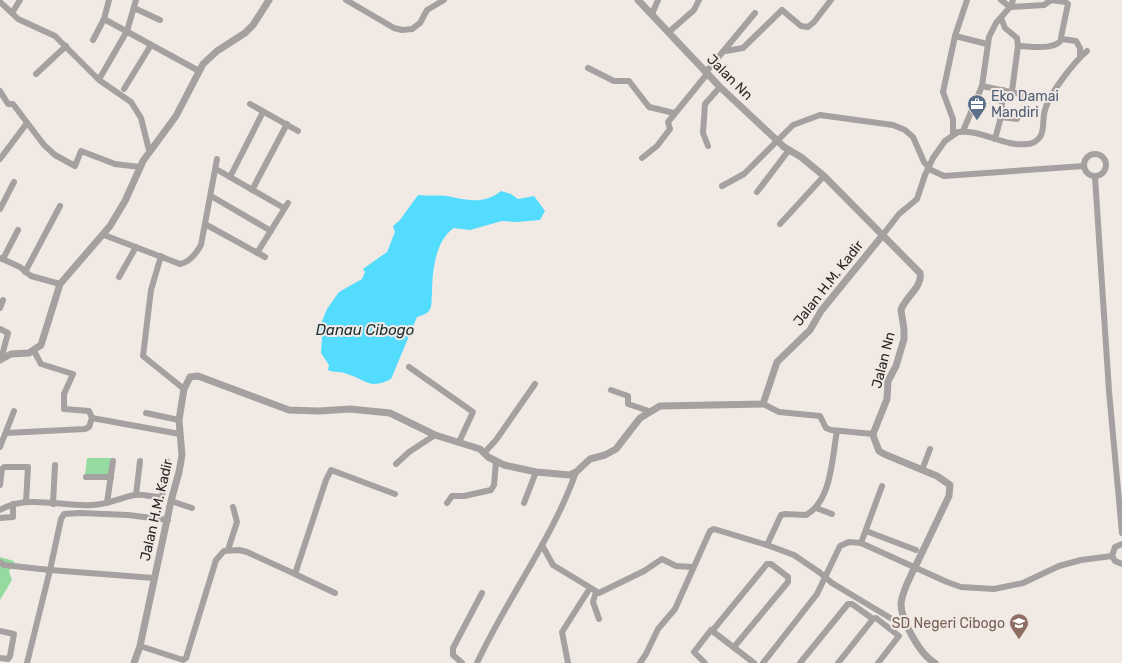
<svg xmlns="http://www.w3.org/2000/svg" width="1122" height="663" viewBox="0 0 1122 663" font-family="Rubik,sans-serif">
  <style>
    .green { fill: #95dba0 }
    .water { fill: #54dcff }
    .lines { fill: none; stroke-linecap: round; stroke-linejoin: round }
    .minor { stroke: #a5a1a0; stroke-width: 6 }
    .tertiary { stroke: #a5a1a0; stroke-width: 7 }
    .minor-bridge { stroke: #a5a1a0; stroke-width: 6 }
    .tertiary-bridge { stroke: #a5a1a0; stroke-width: 7 }
    .labels { text-anchor: middle; stroke-width: 4; stroke-linejoin: round; paint-order: stroke }
    .street-label { font-size: 14px; fill: #2b2826; stroke: #f1e9e4 }
    .service-label { font-size: 14px; fill: #4e5e75; stroke: #f1e9e4; text-anchor: start }
    .education-label { font-size: 14px; fill: #785e54; stroke: #f1e9e4; text-anchor: end }
    .water-label { font-size: 15px; font-style: italic; fill: #193037; stroke: #f1e9e4 }
  </style>
  <rect width="100%" height="100%" fill="#f1e9e4"/>
  <g class="green">
    <polygon points="87,458 112,458 109,474 85,475"/>
    <polygon points="0,557 14,561 15,564 9,571 12,580 0,600"/>
  </g>
  <path class="water" d="M 501,191 L 511,194 L 518,199 L 534,196 L 545,211 L 540,220 L 516,222 L 502,221 L 470,230 L 454,228 C 435,240 432,273 432,294 C 431,300 433,307 428,312 C 426,314 420,316 417,317 L 391,379 C 369,390 367,380 347,374 C 341,371 335,373 328,370 L 329,365 L 321,353 L 322,338 L 320,326 L 327,309 L 339,292 L 362,279 L 365,272 L 363,269 L 387,252 L 395,232 L 393,226 L 400,220 L 418,195 C 427,196 438,195 447,196 C 467,200 483,205 501,191 Z"/>
  <g class="lines">
    <g class="minor">
      <polyline points="346,0 394,28 402,30 412,29 420,23 427,10 444,0"/>
      <polyline points="1001,0 1010,7 1044,5 1051,0"/>
      <polyline points="1051,0 1065,2 1068,4 1061,37 1062,39 1076,41 1080,48 1080,56"/>
      <polyline points="0,2 12,13 20,0"/>
      <polyline points="134,8 160,20"/>
      <polyline points="12,13 18,19 55,36 99,80 131,102 141,118 149,150"/>
      <polyline points="652,14 658,0"/>
      <polyline points="1001,18 1005,28 1017,38 1018,46 1012,91"/>
      <polyline points="104,19 199,71"/>
      <polyline points="669,32 694,10 699,0"/>
      <polyline points="955,36 987,44"/>
      <polyline points="93,40 104,19 109,0"/>
      <path d="M 1018,46 C 1030,46 1055,51 1062,39"/>
      <polyline points="726,51 743,48 782,10 801,26 808,27 814,22 831,0"/>
      <polyline points="588,68 614,81 629,81 649,107 674,113"/>
      <polyline points="706,72 755,13"/>
      <polyline points="36,74 66,46"/>
      <polyline points="101,76 127,31 136,0"/>
      <polyline points="982,86 1049,100"/>
      <polyline points="124,89 151,45"/>
      <polyline points="0,91 8,104 13,104 44,145 55,155 75,166 81,151 115,164 140,167"/>
      <polyline points="250,104 298,131"/>
      <polyline points="1001,117 1017,119 1021,112"/>
      <polyline points="963,131 982,86 989,37 996,23 1010,7 1013,0"/>
      <polyline points="953,134 953,119 943,92 955,36 967,0"/>
      <polyline points="995,139 1001,117 1003,90"/>
      <polyline points="708,146 703,133 705,104 720,87"/>
      <circle cx="1095" cy="165" r="11"/>
      <polyline points="642,158 657,146 670,129 668,122 707,74"/>
      <path d="M 933,158 L 945,141 L 958,132 C 981,129 1004,147 1027,144 C 1032,144 1037,141 1040,137 C 1045,130 1042,119 1045,110 C 1049,94 1074,62 1087,51"/>
      <polyline points="0,159 27,123"/>
      <polyline points="216,169 284,208"/>
      <polyline points="230,177 263,112"/>
      <polyline points="1095,177 1109,391 1122,533"/>
      <polyline points="722,186 744,174 793,125 820,115 893,125 905,130 913,137 924,162 931,170 944,176 1084,166"/>
      <polyline points="252,190 287,124"/>
      <polyline points="757,192 789,150"/>
      <polyline points="211,196 271,231"/>
      <polyline points="0,209 14,182"/>
      <polyline points="205,224 265,257"/>
      <polyline points="780,224 824,176"/>
      <path d="M 104,235 L 180,264 C 190,262 196,254 201,245 L 217,159"/>
      <polyline points="882,236 899,214 917,199 925,175"/>
      <polyline points="257,253 288,203"/>
      <polyline points="161,256 151,290 143,356 184,389"/>
      <polyline points="0,258 20,267 31,276 60,284"/>
      <polyline points="3,259 18,230"/>
      <polyline points="25,272 60,206"/>
      <polyline points="119,277 136,247"/>
      <polyline points="0,308 3,300"/>
      <polyline points="0,329 8,333 1,359"/>
      <polyline points="34,351 41,364 73,374 64,394 64,409 89,411 92,418"/>
      <polyline points="409,367 473,412 459,442"/>
      <polyline points="611,390 628,396 628,404 649,411"/>
      <polyline points="763,404 779,412 820,416 826,428 831,430 873,434"/>
      <polyline points="146,413 179,420"/>
      <polyline points="6,433 85,429 89,427 92,418 180,434"/>
      <polyline points="0,447 14,411"/>
      <polyline points="484,453 496,440 535,384"/>
      <polyline points="396,464 409,452 435,435"/>
      <polyline points="922,470 930,449"/>
      <polyline points="86,477 111,477"/>
      <polyline points="0,485 2,469 4,467 28,467 26,502"/>
      <polyline points="136,495 140,461"/>
      <polyline points="171,501 192,508"/>
      <polyline points="107,503 113,461"/>
      <polyline points="447,503 452,496 464,496 491,490 494,485 496,462"/>
      <polyline points="524,503 536,472"/>
      <polyline points="53,504 55,465"/>
      <polyline points="816,508 832,514"/>
      <path d="M 0,510 C 28,494 62,507 93,505 C 108,504 120,498 134,495 C 143,494 153,497 162,497 L 167,461"/>
      <polyline points="0,518 13,517 13,504"/>
      <polyline points="866,531 916,550"/>
      <polyline points="861,543 882,486"/>
      <polyline points="1122,544 1115,547 1112,556 1115,561 1122,564"/>
      <polyline points="542,545 553,565 599,593 644,571 662,559 676,566 693,567"/>
      <polyline points="767,545 794,555 819,572"/>
      <polyline points="228,550 237,522 233,507"/>
      <polyline points="0,562 4,565 50,570 154,578"/>
      <polyline points="295,574 335,593"/>
      <polyline points="832,583 892,619 907,625"/>
      <polyline points="596,592 593,602 599,619"/>
      <polyline points="713,630 767,564 771,564 788,577 788,582 734,647"/>
      <polyline points="0,631 14,634 10,656 8,659 0,658"/>
      <polyline points="140,646 183,660 186,658 216,560 224,551 239,550 247,552 295,574 326,480 331,470 395,494"/>
      <polyline points="27,663 50,570 61,519 64,514 80,513 128,515 168,520"/>
      <polyline points="462,663 453,655 453,648 482,593"/>
      <path d="M 477,663 C 507,598 552,540 576,472"/>
      <polyline points="568,663 562,632 590,588"/>
      <path d="M 640,663 L 646,654 L 658,629 L 675,609 L 710,531 L 714,529 L 767,545 L 781,515 L 785,514 L 806,515 C 832,501 832,457 837,431"/>
      <polyline points="705,663 694,652 711,630 754,663"/>
      <polyline points="763,663 817,594 840,546 849,542 861,543 947,582 961,587 994,589 1023,583 1059,566 1081,560 1112,556"/>
      <polyline points="800,663 848,604 852,604 873,619"/>
      <polyline points="838,663 873,619 876,618 899,636 878,663"/>
    </g>
    <g class="tertiary">
      <polyline points="638,0 720,87 768,132"/>
      <path d="M 784,147 L 801,157 L 824,176 L 920,273 C 923,287 905,297 901,310 L 904,329 L 904,339 L 896,366 L 888,381 L 887,399 L 873,434 L 874,438 L 879,451 L 884,454 L 937,476 L 950,485 L 949,496 L 918,561"/>
      <polyline points="0,360 11,354 29,353 41,345 60,284 110,226 125,201 143,161 176,116 203,64 217,51 245,33 253,25 269,0"/>
      <path d="M 913,571 C 908,581 902,593 901,604 C 901,620 920,655 935,663"/>
      <polyline points="134,663 140,646 171,501 179,472 182,455 179,420 184,389 190,377 198,376 289,410 319,411 350,409 390,413 435,435 480,449 488,457 504,465 536,472 570,475 576,472 590,459 605,455 616,449 640,418 660,406 763,404 777,362 810,330 821,311 882,236"/>
    </g>
    <g class="minor-bridge">
      <polyline points="925,175 933,158"/>
      <polyline points="819,572 832,583"/>
    </g>
    <g class="tertiary-bridge">
      <polyline points="768,132 784,147"/>
      <polyline points="913,571 918,561"/>
    </g>
  </g>
  <defs>
    <symbol id="office-pin" viewBox="-11 -11 22 30"><path d="M0 17L-7.5 6A9.5 9.5 0 1 1 7.5 6Z" fill="#5c6f8a" stroke="#f1e9e4"/><path d="M-6-3h4V-5.5h4V-3h4V5H-6ZM-1-4.5V-3h2v-1.5ZM-6 0V1H6V0Z" fill="#fff"/></symbol>
    <symbol id="school-pin" viewBox="-11 -11 22 30"><path d="M0 17L-7.5 6A9.5 9.5 0 1 1 7.5 6Z" fill="#8d6e63" stroke="#f1e9e4"/><path d="M0-5L7-2L0 1L-7-2ZM-4 1L0 2.5L4 1V4Q0 6-4 4Z" fill="#fff"/></symbol>
  </defs>
  <g fill-rule="evenodd">
    <use href="#office-pin" x="966" y="93" width="22" height="30"/>
    <use href="#school-pin" x="1008" y="612" width="22" height="30"/>
  </g>
  <g class="labels">
    <g class="street-label">
      <text transform="translate(730 77) rotate(45)" y="5">Jalan Nn</text>
      <text transform="translate(828 283) rotate(-52)" y="5">Jalan H.M. Kadir</text>
      <text transform="translate(883 360) rotate(-76)" y="5">Jalan Nn</text>
      <text transform="translate(156 510) rotate(-77)" y="5">Jalan H.M. Kadir</text>
    </g>
    <g class="service-label">
      <text x="991" y="101">Eko Damai<tspan x="991" dy="16">Mandiri</tspan></text>
    </g>
    <g class="education-label">
      <text x="1005" y="628">SD Negeri Cibogo</text>
    </g>
    <g class="water-label">
      <text x="365" y="335">Danau Cibogo</text>
    </g>
  </g>
</svg>
